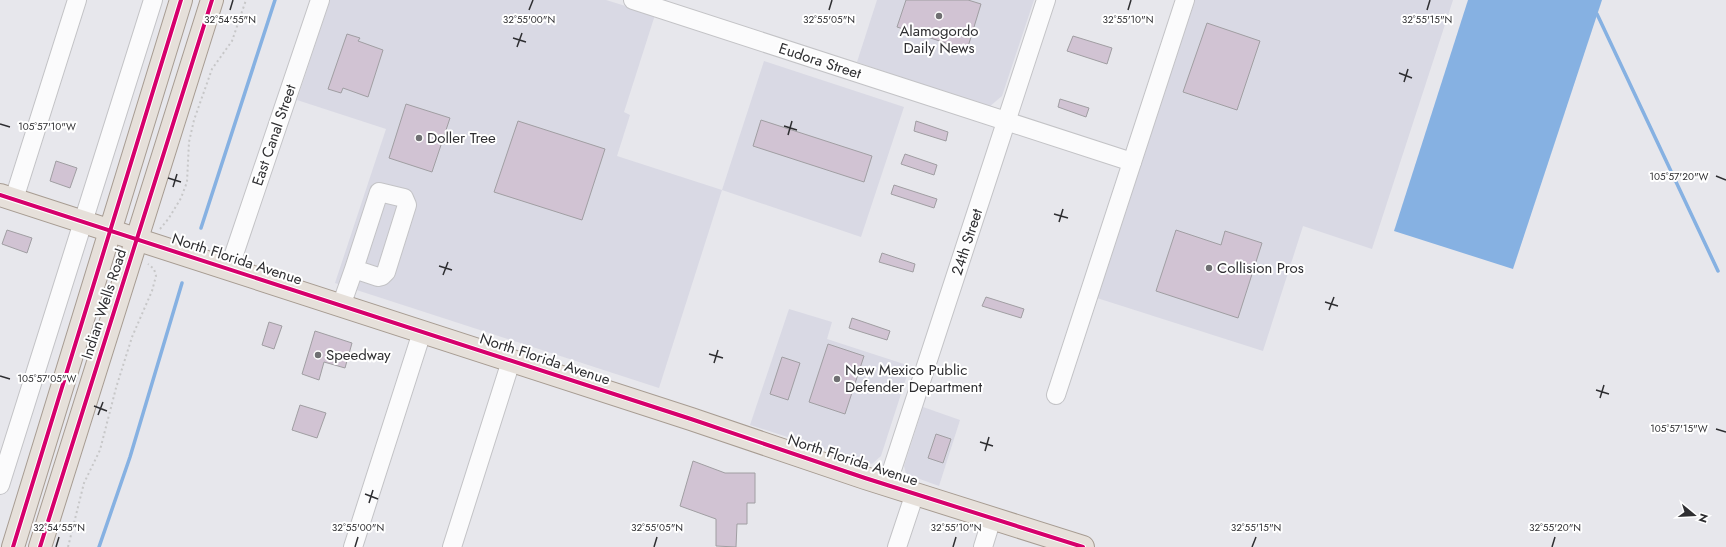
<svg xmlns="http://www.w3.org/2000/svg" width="1726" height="547" viewBox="0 0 1726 547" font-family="Jost,sans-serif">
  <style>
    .built { fill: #d9d9e4 }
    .water { fill: #86b1e2 }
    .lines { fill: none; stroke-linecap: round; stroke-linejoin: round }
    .stream { stroke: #86b1e2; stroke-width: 3.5 }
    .building { fill: #d1c3d3; stroke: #a09ea2 }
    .minor-casing { stroke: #c3c3c6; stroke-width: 20 }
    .major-casing { stroke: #a79c92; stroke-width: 24 }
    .path { stroke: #c7c7c8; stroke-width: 2; stroke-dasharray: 2 3; stroke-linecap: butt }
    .minor { stroke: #fbfbfc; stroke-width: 18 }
    .major { stroke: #e6e0da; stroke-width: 22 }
    .cycleway-casing { stroke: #fff; stroke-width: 6 }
    .cycleway { stroke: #d6006c; stroke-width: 4 }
    .ticks { fill: none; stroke: #2e2e31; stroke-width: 1.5 }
    .poi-dot { fill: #6f6f72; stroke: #fff; stroke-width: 1.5 }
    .labels { text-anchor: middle; stroke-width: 4; stroke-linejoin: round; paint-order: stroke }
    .poi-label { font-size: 15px; fill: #2e2e31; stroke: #fff; text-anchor: start }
    .street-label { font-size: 15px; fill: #2e2e31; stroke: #fff }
    .ticks-label { font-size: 10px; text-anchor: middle; fill: #2e2e31; stroke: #fff; stroke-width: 4; stroke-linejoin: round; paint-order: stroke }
  </style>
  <rect width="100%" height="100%" fill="#e7e7ec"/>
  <g class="built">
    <polygon points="330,0 606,0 655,15 624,112 630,115 617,156 722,190 764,61 904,107 861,237 722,190 659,388 335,283 386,129 297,100"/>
    <polygon points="877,0 1034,0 1002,96 989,107 857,62"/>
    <polygon points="1193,0 1453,0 1372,249 1303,226 1263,351 1097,298"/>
    <polygon points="789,309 832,322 827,339 910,366 881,456 872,464 750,425"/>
    <polygon points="923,407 960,420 939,486 906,474 904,466"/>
  </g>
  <polygon class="water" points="1468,0 1602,0 1513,269 1394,231"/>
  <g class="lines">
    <g class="stream">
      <polyline points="1597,14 1718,271"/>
      <polyline points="201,228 275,0"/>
      <polyline points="99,547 130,457 182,283"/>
    </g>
  </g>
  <g class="building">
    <polygon points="906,0 968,0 981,4 967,50 897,27"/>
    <polygon points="1207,23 1260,41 1237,110 1183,92"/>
    <polygon points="347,34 360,38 358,41 383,50 368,97 343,88 341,93 328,89"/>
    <polygon points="1073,36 1112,48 1107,64 1067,51"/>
    <polygon points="1060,99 1089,108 1086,117 1058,107"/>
    <polygon points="406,104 450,118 432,172 389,158"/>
    <polygon points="761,120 872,156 864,182 753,146"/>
    <polygon points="518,121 605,149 582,220 494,192"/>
    <polygon points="916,121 948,132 946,141 914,131"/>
    <polygon points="905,154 937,165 934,175 901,164"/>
    <polygon points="56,161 77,168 70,188 50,181"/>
    <polygon points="894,185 937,199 934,208 891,194"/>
    <polygon points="7,230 32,238 27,253 2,244"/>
    <polygon points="1176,230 1221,245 1225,231 1262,243 1238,318 1156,291"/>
    <polygon points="882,253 915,264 913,272 879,262"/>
    <polygon points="986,297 1024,309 1021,318 982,306"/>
    <polygon points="852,318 890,331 887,340 849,328"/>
    <polygon points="269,322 282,326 274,349 262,345"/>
    <polygon points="315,331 352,343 345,368 324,362 319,380 302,374"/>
    <polygon points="828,344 864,356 845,414 809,402"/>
    <polygon points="782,357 800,363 788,400 770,394"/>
    <polygon points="300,405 326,413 317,438 292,430"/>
    <polygon points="936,434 951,439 943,463 928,458"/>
    <polygon points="693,461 725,473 755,473 755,503 747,503 747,524 737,524 736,547 716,546 716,519 680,506"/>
  </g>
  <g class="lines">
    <defs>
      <g id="minor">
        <polyline points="633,0 1132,162"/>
        <polyline points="14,199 77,0"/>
        <polyline points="229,269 320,0"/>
        <polyline points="341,306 354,269 378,277 382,276 386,272 407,205 404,198 379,192 354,269"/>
        <polyline points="1056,395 1185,0"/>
        <polyline points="0,485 153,0"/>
        <polyline points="887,485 1046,0"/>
        <polyline points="353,547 422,332"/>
        <polyline points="452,547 511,361"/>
        <polyline points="897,547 915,493"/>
        <polyline points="983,547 992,518"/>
      </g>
      <g id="major">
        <polyline points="0,195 691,419 865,478 1083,547"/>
        <polyline points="13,547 181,0"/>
        <polyline points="40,547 212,0"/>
      </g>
    </defs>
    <use href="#minor" class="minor-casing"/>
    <use href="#major" class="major-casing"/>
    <g class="path">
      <polyline points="160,229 169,218 181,198 187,182 189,142 194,120 212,69 232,41 246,0"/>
      <polyline points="68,547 84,483 100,450 116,388 132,337 152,291 156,276 154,269 148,264"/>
    </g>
    <use href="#minor" class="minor"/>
    <use href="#major" class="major"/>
    <defs>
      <g id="cycleway">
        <polyline points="0,195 691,419 865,478 1083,547"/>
        <polyline points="13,547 181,0"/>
        <polyline points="40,547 212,0"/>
      </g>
    </defs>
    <use href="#cycleway" class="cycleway-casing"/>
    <use href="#cycleway" class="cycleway"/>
  </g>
  <path class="ticks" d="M 230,10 L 233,0M 529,10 L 533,0M 829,10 L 832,0M 1128,10 L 1131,0M 1427,10 L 1430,0M 513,38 L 526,42M 517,47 L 522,33M 1399,73 L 1412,78M 1404,82 L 1408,69M 0,124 L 10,127M 784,126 L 797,130M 788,135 L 792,121M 1716,176 L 1726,180M 168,178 L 181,182M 173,187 L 177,174M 1054,214 L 1068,218M 1059,222 L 1063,209M 439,266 L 452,270M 443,275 L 448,262M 1325,302 L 1338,306M 1329,310 L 1334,297M 709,354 L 723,358M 714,363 L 718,350M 0,376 L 10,379M 1596,390 L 1609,394M 1600,398 L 1604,385M 94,406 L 107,411M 98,415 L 103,402M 1716,429 L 1726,432M 980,442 L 993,446M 985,451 L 989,437M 365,494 L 378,499M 369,503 L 373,490M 56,547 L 59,537M 355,547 L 358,537M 654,547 L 657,537M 953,547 L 956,537M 1252,547 L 1256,537M 1552,547 L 1555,537"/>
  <g class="poi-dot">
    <circle cx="939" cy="16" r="4"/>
    <circle cx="419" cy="138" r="4"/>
    <circle cx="1209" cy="268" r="4"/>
    <circle cx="318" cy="355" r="4"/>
    <circle cx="837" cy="379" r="4"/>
  </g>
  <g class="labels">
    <g class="poi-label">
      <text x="939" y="36" text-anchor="middle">Alamogordo<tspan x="939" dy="17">Daily News</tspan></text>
      <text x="427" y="143">Doller Tree</text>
      <text x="1217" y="273">Collision Pros</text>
      <text x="326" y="360">Speedway</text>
      <text x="845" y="375">New Mexico Public<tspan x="845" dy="17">Defender Department</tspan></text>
    </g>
    <g class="street-label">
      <text transform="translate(820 61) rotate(18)" y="5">Eudora Street</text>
      <text transform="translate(274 135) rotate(-71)" y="5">East Canal Street</text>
      <text transform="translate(967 242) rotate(-72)" y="5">24th Street</text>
      <text transform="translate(237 259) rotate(18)" y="5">North Florida Avenue</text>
      <text transform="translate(104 304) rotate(-72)" y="5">Indian Wells Road</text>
      <text transform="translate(545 359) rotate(18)" y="5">North Florida Avenue</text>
      <text transform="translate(853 460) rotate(18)" y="5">North Florida Avenue</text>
    </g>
  </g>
  <g class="ticks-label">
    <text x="230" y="23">32°54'55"N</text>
    <text x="529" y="23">32°55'00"N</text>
    <text x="829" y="23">32°55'05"N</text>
    <text x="1128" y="23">32°55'10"N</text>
    <text x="1427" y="23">32°55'15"N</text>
    <text x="47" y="130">105°57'10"W</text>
    <text x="1679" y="180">105°57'20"W</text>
    <text x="47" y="382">105°57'05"W</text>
    <text x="1679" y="432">105°57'15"W</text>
    <text x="1555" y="531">32°55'20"N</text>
    <text x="59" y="531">32°54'55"N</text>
    <text x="358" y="531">32°55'00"N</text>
    <text x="657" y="531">32°55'05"N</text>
    <text x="956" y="531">32°55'10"N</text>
    <text x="1256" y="531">32°55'15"N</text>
  </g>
  <g transform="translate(1694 515) rotate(108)" stroke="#ffffff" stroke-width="3" paint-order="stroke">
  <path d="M0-3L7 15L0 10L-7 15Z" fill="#2e2e31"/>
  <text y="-6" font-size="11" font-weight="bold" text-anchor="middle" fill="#2e2e31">N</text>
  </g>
</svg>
